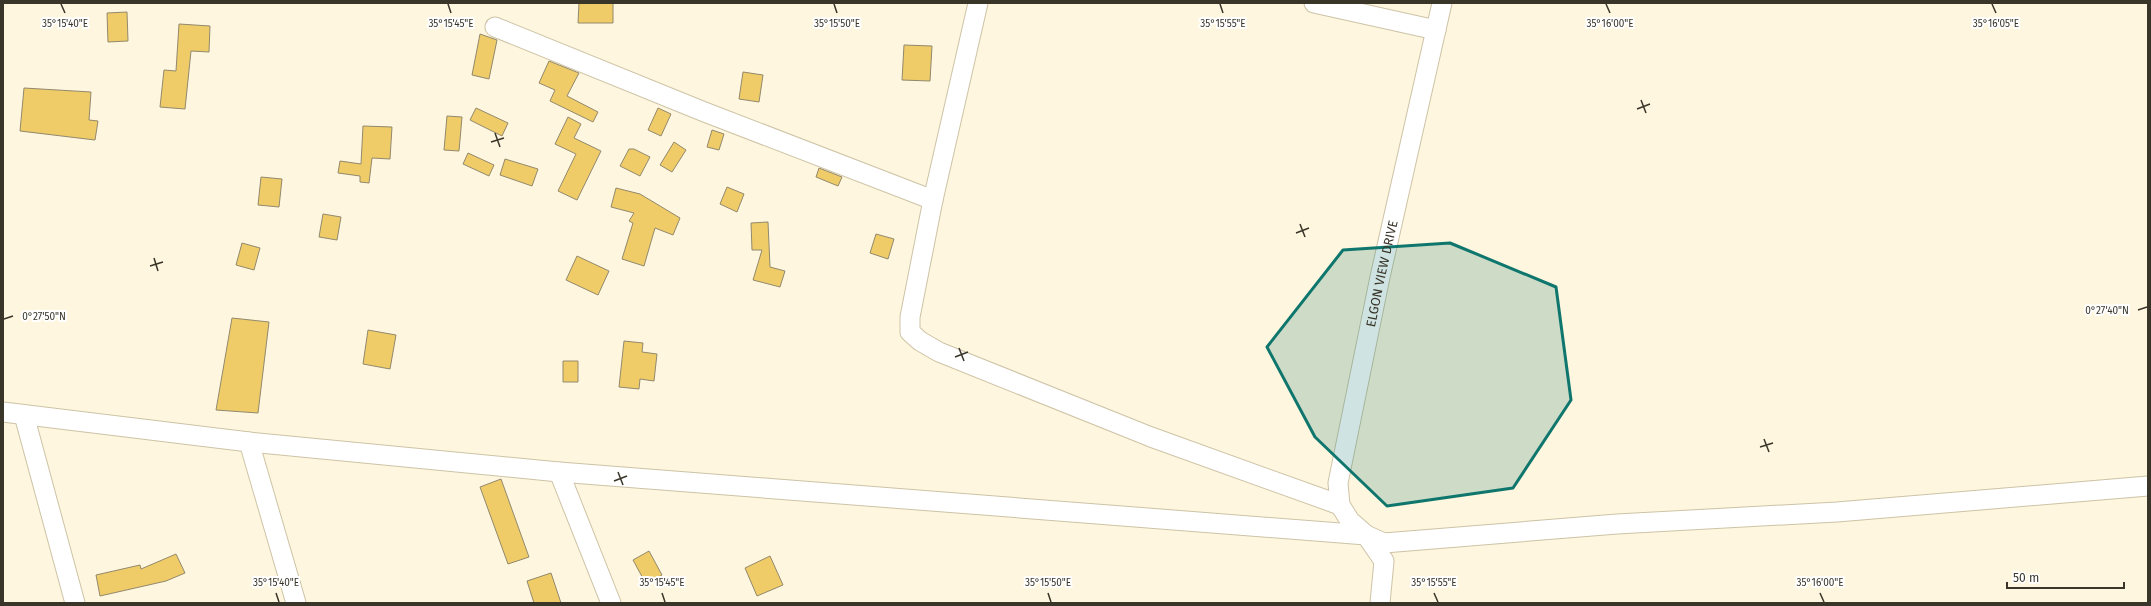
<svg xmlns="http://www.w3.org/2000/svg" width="2151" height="606" font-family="'Fira Sans',sans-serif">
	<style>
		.building { fill: #efcc68; stroke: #92896d }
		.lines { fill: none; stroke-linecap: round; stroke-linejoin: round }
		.minor-casing { stroke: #cdc3a6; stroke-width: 21 }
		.minor { stroke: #fff; stroke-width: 19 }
		.marked { fill: #0f766e; fill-opacity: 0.2; stroke: #0f766e; stroke-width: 3; stroke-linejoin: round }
		.ticks { fill: none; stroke: #393529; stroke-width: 1.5 }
		.labels { text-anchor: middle; stroke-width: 4; stroke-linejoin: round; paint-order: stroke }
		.street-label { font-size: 13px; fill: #393529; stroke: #fff }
		.ticks-label { font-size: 10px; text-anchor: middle; fill: #393529; stroke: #fff; stroke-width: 4; stroke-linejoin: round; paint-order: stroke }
	</style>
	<rect width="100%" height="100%" fill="#fef6de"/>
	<path class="building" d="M579 3H613V23H578Z
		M127 12 128 41 108 42 107 13Z
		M179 24 210 26 209 52 191 51 185 109 160 107 164 70 176 71Z
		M480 34 497 40 489 79 472 75Z
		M904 45 932 46 930 81 902 80Z
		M549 61 579 73 567 96 598 112 593 122 550 101 555 90 539 83Z
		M743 72 763 75 759 102 739 99Z
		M24 88 91 92 89 120 98 121 95 140 20 131Z
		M476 108 508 123 502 136 470 120Z
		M658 108 671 114 661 136 648 130Z
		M447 116 462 117 459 151 444 150Z
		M568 117 581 124 574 138 601 151 577 200 558 191 576 154 555 144Z
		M363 126 392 127 390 159 372 158 369 183 360 182V176L338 173 340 161 361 164Z
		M712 130 724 134 719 150 707 147Z
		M674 142 686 150 672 172 660 165Z
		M629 149H634L650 157 640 176 620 166Z
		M468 153 494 165 489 176 463 164Z
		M505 159 538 169 532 186 500 175Z
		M819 168 842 177 838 186 816 177Z
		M261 177 282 179 279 207 258 205Z
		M727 187 744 194 737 212 720 204Z
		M616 188 640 194 680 218 673 235 655 228 644 266 622 259 633 223 629 221 634 213 611 207Z
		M323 214 341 217 337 240 319 237Z
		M768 222 770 267 785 271 780 287 753 280 762 250H752L751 223Z
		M876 234 894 239 888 259 870 253Z
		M242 243 260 248 254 270 236 265Z
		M577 256 609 271 598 295 566 280Z
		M232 318 269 322 258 413 216 410Z
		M368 330 396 335 390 369 363 364Z
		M624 341 643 343 642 352 657 354 654 381 640 379 639 389 619 387Z
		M563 361H578V382H563Z
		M501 479 529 557 508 564 480 487Z
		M649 551 662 575 646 584 633 560Z
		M176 554 185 573 166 581 100 596 96 575 140 565 141 569Z
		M770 556 783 585 757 596 745 568Z
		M551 573 561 603H534L527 581Z"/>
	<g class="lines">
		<defs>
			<g id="minor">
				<path d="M978 3 933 200 910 317V332L920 341 939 352 1151 437 1340 505"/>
				<path d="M1314 3 1436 30"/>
				<path d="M495 27 702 111 933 200"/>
				<path d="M3 412 249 442 559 472 1366 535 1384 543 1617 524 1837 512 2148 486"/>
				<path d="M24 415 75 603"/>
				<path d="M249 442 296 603"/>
				<path d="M559 472 611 603"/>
				<path id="s1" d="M1380 603 1384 561 1366 535 1350 521 1340 505 1338 483 1380 277 1442 3"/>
			</g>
		</defs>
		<use href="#minor" class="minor-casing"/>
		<use href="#minor" class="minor"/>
	</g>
	<path class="marked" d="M1450 243 1556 287 1571 400 1513 488 1387 506 1315 437 1267 347 1343 250Z"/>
	<path class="ticks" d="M61 4 65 13M448 4 451 13M834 4 837 13M1220 4 1223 13M1606 4 1610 13M1992 4 1996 13M1641 100 1646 113M1637 109 1650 104M495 133 500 147M491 142 504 138M1300 224 1305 237M1296 233 1309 228M154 258 158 271M150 266 163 262M2138 310 2147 307M4 319 13 316M959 348 964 361M955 357 968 352M1764 439 1769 452M1760 447 1773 443M618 472 623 485M614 481 627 476M276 593 279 602M662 593 665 602M1048 593 1051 602M1434 593 1438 602M1820 593 1824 602"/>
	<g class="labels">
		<g class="street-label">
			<text dy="5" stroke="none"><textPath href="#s1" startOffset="350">ELGON VIEW DRIVE</textPath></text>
		</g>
	</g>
	<g class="ticks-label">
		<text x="1996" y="27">35°16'05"E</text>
		<text x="65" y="27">35°15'40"E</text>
		<text x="451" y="27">35°15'45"E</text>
		<text x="837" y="27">35°15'50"E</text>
		<text x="1223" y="27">35°15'55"E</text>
		<text x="1610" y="27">35°16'00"E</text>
		<text x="2107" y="314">0°27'40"N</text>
		<text x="44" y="320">0°27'50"N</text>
		<text x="276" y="586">35°15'40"E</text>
		<text x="662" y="586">35°15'45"E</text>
		<text x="1048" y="586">35°15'50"E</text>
		<text x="1434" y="586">35°15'55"E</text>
		<text x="1820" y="586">35°16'00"E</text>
	</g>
	<rect width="2151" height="606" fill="none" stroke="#393529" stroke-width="8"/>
	<path d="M2007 582v6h117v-6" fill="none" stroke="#393529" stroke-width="2"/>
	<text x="2013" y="582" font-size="12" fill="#393529" stroke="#ffffff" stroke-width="3" paint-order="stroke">50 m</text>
</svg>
